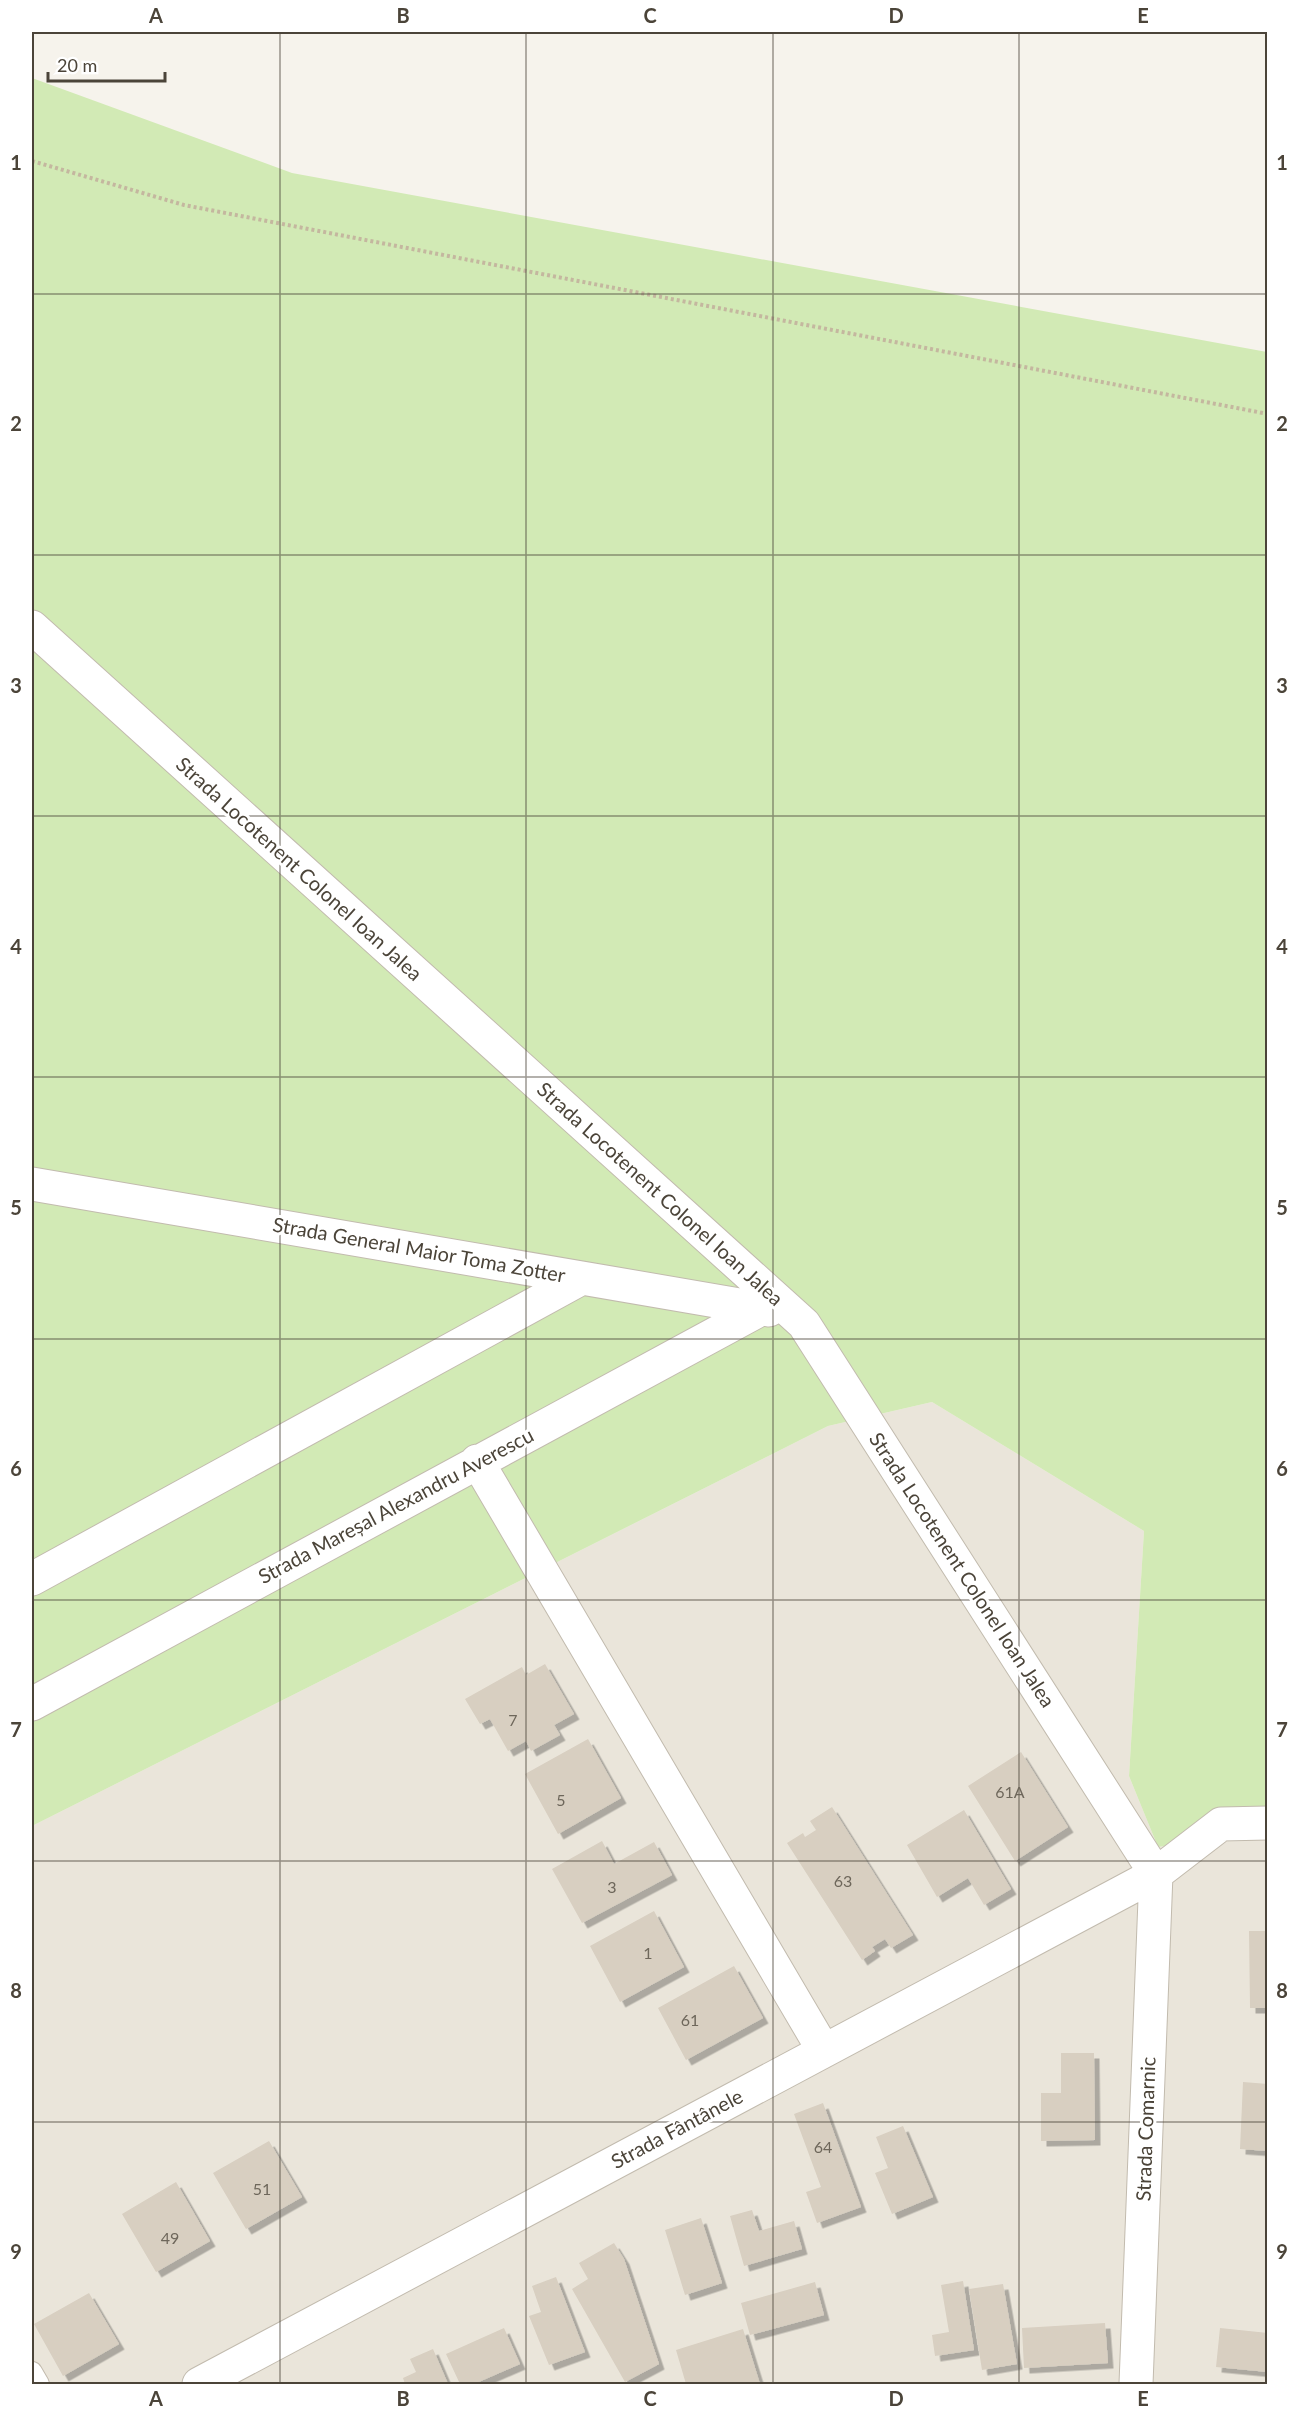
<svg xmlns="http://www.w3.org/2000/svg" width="1299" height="2416" font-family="Lato,sans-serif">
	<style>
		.residential { fill: #eae5da }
		.green { fill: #d2eab5 }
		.building { fill: #d8cfc1; filter: url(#shadow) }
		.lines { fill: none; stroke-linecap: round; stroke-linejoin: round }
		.service-casing { stroke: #c2bbae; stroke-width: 22 }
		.minor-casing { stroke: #c2bbae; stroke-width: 35 }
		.path { stroke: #c4b79f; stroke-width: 4; stroke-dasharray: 3 3; stroke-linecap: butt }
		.service { stroke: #fff; stroke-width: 20 }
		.minor { stroke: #fff; stroke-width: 33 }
		.grid { fill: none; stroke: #4b4439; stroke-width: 1.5; stroke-opacity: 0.55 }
		.labels { text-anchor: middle; stroke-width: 6; stroke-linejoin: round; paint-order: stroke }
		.number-label { font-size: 16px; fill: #6e675b }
		.street-label { font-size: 20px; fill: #4b4439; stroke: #fff }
		.neatline { fill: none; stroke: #4b4439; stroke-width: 2 }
		.grid-label { font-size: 20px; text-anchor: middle; font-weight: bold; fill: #4b4439 }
	</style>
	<defs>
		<filter id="shadow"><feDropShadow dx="5.5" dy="5.5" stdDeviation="0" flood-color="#0004"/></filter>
	</defs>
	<rect width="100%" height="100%" fill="#f6f3ec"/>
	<path class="residential" d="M932 1402 1144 1531 1129 1776 1158 1847 1267 1831V2384H32V1826L828 1426Z"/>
	<path class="green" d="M32 78 292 173 1267 352V1831L1158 1847 1129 1776 1144 1531 932 1402 828 1426 32 1826Z"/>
	<path class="building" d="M545 1664 574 1714 554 1725 560 1735 531 1751 526 1741 508 1751 490 1719 480 1724 465 1699 522 1667 526 1675Z
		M588 1739 621 1798 558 1834 525 1774Z
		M1021 1752 1068 1827 1015 1861 968 1786Z
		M832 1807 913 1935 891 1948 885 1939 872 1947 875 1951 862 1960 787 1843 803 1833 805 1837 816 1830 810 1821Z
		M964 1810 1011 1889 984 1905 968 1878 937 1897 907 1845Z
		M602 1841 614 1864 654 1842 672 1875 582 1923 552 1869Z
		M654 1911 684 1967 620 2002 590 1946Z
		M1249 1931H1268V2008H1250Z
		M734 1966 763 2018 686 2060 658 2008Z
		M1061 2053H1094L1095 2140 1041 2141V2093H1061Z
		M1243 2082 1268 2084V2151L1240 2149Z
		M823 2103 861 2207 817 2223 806 2192 821 2187 794 2114Z
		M903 2126 933 2197 892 2214 875 2173 888 2168 876 2137Z
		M269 2141 302 2197 246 2229 213 2173Z
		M176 2182 210 2241 156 2272 122 2214Z
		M752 2210 759 2231 794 2221 802 2249 744 2266 730 2216Z
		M701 2218 722 2283 685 2295 665 2230Z
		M614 2243 624 2259 659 2364 625 2382 572 2289 588 2279 579 2263Z
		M556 2277 585 2352 549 2365 529 2316 541 2312 532 2286Z
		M963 2281 974 2350 935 2356 932 2335 949 2332 941 2285Z
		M815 2282 824 2315 750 2335 741 2303Z
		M1003 2284 1017 2364 982 2370 969 2289Z
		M89 2293 119 2344 63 2376 34 2324Z
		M1105 2323 1108 2363 1024 2368 1022 2328Z
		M504 2328 520 2364 474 2384H460L446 2354Z
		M1220 2328 1268 2333V2372L1216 2367Z
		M743 2329 760 2384H686L676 2350Z
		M433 2349 448 2384H405L403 2378 416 2372 410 2359Z"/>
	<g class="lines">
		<defs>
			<path id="service" d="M32 2372 39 2384"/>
			<path id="minor" d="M32 627 804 1324 1156 1874
				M32 1184 769 1310
				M477 1461 824 2051
				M32 1579 582 1278
				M32 1704 761 1309
				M199 2384 1156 1874 1221 1824 1268 1823
				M1136 2384 1156 1874"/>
		</defs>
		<use href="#service" class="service-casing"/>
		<use href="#minor" class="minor-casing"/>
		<path class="path" d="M32 161 184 205 1268 414"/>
		<use href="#service" class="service"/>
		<use href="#minor" class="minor"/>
	</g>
	<path class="grid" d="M280 32V2384M526 32V2384M773 32V2384M1019 32V2384M32 294H1268M32 555H1268M32 816H1268M32 1077H1268M32 1339H1268M32 1600H1268M32 1861H1268M32 2122H1268"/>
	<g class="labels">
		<g class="number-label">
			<text x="513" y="1726">7</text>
			<text x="1010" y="1798">61A</text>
			<text x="561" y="1806">5</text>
			<text x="843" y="1887">63</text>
			<text x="612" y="1893">3</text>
			<text x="648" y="1959">1</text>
			<text x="690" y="2026">61</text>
			<text x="823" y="2153">64</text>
			<text x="262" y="2195">51</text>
			<text x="170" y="2244">49</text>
		</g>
		<g class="street-label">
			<text transform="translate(299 869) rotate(42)" y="7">Strada Locotenent Colonel Ioan Jalea</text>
			<text transform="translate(660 1194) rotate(42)" y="7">Strada Locotenent Colonel Ioan Jalea</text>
			<text transform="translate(419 1250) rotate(10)" y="7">Strada General Maior Toma Zotter</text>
			<text transform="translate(396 1506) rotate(-28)" y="7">Strada Mareșal Alexandru Averescu</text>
			<text transform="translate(962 1570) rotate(57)" y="7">Strada Locotenent Colonel Ioan Jalea</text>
			<text transform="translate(677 2129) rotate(-28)" y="7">Strada Fântânele</text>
			<text transform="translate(1146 2129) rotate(-88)" y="7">Strada Comarnic</text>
		</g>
	</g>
	<rect width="1299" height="2416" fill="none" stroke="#ffffff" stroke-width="66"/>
	<path d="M48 72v9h117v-9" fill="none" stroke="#4b4439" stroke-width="3"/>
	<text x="57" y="72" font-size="18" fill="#4b4439" stroke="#ffffff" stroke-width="4.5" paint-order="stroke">20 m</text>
	<rect x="33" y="33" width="1233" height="2350" class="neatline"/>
	<g class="grid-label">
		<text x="156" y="23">A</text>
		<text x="403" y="23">B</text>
		<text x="650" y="23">C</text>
		<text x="896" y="23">D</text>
		<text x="1143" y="23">E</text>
		<text x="16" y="170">1</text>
		<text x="1282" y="170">1</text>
		<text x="16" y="431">2</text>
		<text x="1282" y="431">2</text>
		<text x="16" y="693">3</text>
		<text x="1282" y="693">3</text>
		<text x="16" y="954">4</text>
		<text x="1282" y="954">4</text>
		<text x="16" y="1215">5</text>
		<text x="1282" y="1215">5</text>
		<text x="16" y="1476">6</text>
		<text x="1282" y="1476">6</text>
		<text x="16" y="1737">7</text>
		<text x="1282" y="1737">7</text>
		<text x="16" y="1998">8</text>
		<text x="1282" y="1998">8</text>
		<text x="16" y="2259">9</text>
		<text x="1282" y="2259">9</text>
		<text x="156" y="2406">A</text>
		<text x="403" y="2406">B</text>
		<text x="650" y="2406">C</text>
		<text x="896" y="2406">D</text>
		<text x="1143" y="2406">E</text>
	</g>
</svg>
